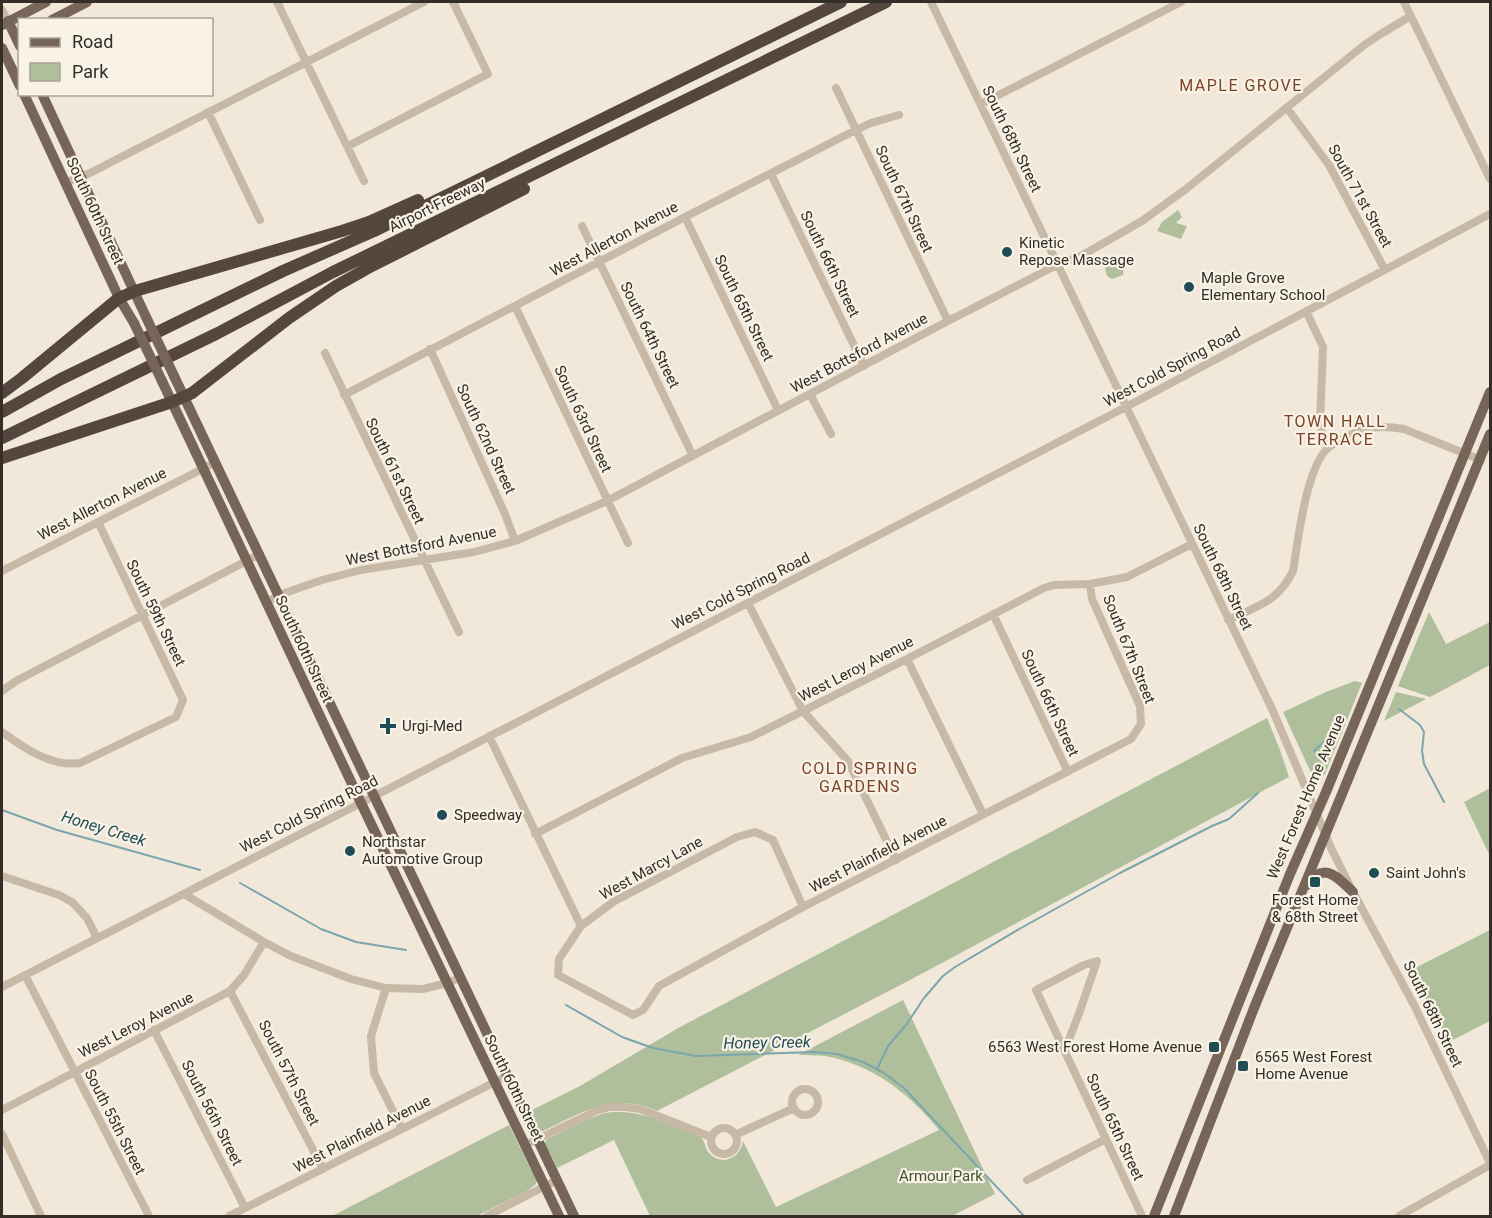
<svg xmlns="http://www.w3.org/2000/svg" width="1492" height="1218" font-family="Roboto,sans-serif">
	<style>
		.green { fill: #b0bf9b }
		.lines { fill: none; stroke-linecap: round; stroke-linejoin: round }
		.stream { stroke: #7aa6ad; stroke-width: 2 }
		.minor { stroke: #c8b9a7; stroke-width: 8 }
		.major { stroke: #766558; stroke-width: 10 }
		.highway { stroke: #55473e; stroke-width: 12 }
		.major-bridge { stroke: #766558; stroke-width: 10 }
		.poi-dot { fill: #1e4d55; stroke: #f9f2e6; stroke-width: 2 }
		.labels { text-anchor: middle; stroke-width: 4.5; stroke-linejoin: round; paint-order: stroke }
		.street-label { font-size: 15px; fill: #352d27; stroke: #f9f2e6 }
		.poi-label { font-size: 15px; fill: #352d27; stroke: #f9f2e6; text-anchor: start }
		.park-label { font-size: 15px; fill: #41522c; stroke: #f9f2e6 }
		.neighbourhood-label { font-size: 16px; letter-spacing: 1.5px; fill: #814123; stroke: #f9f2e6 }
		.water-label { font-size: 16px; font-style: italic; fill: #1e4d55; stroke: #f9f2e6 }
	</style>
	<rect width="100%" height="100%" fill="#f1e8da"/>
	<path class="green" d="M1178 210 1182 217 1176 223 1187 226 1181 239 1157 231 1162 222Z
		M1111 256C1118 261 1125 265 1123 275L1112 279 1107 276 1104 264 1105 259Z
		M1429 612 1446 644 1490 622V665L1430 697 1398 686Z
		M1355 681 1362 683 1325 774 1322 776 1315 777 1312 775 1283 712 1326 692Z
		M1396 692 1426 699 1384 721Z
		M1267 718 1280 750 1289 777 910 980 657 1111C613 1091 582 1113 543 1131L537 1130 533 1123 534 1119 530 1111 580 1086 680 1027Z
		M1490 788V856L1464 802Z
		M1490 930V1021L1449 1042 1411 970Z
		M903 1000 995 1194 952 1216H650L614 1140 557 1168 550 1153 547 1152C545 1147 543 1144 547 1139 565 1131 583 1120 602 1114 633 1105 672 1126 701 1137 705 1142 705 1149 710 1154 723 1167 741 1157 743 1141L776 1207 939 1130C910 1094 872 1064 825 1056 816 1055 807 1055 798 1055Z
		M509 1125 531 1170 534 1171 537 1181 535 1185 527 1191 477 1216H332Z"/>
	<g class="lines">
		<path class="stream" d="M1399 709 1420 725 1424 732 1422 751 1424 764 1444 802
			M1314 751 1325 741 1338 716
			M2 810 57 830 200 870
			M240 883 321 929 356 942 406 950
			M566 1005 622 1037 653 1048 696 1056 815 1052 837 1054 863 1062 884 1073 904 1088 1024 1216
			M877 1069 888 1046 906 1025 924 998 943 976 955 967 1021 928 1120 873 1212 826 1229 819 1258 793"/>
		<path class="minor" d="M277 2 364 181
			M931 2 1273 711 1332 850 1353 892 1414 1005 1490 1163
			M1404 2 1490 179
			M2 10 8 21
			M836 88 948 321
			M981 104 1181 2
			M1287 108 1329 165 1385 270
			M208 112 260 220
			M348 146 488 74 453 2
			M771 174 864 366
			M65 183 90 173 424 2
			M685 217 778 410
			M582 226 693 456
			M515 306 628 543
			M1306 311 1323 347 1320 423 1323 439 1328 448
			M430 349 505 514 515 541
			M325 353 459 632
			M810 394 831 434
			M344 395 685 217 856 130 871 123 899 115
			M2 571 216 462
			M266 603 279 595 322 580 361 570 474 552 515 541 607 501 948 321 1057 265 1081 256 1142 221 1186 189 1363 46 1379 35 1411 16
			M748 603 803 711 848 761 896 860
			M993 614 1068 772
			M1228 620C1256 607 1279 601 1293 571 1298 541 1306 466 1329 447 1334 443 1340 441 1345 438 1364 426 1382 425 1404 429L1481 460
			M907 659 983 814
			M2 691 16 681 260 554
			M2 732C24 748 51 767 80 763L176 717 183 700 98 522
			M489 736 581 926
			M535 834 682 758 751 737 907 659 1044 588 1054 585 1090 584 1127 577 1192 544
			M2 876 59 895 72 902 87 918 97 938
			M184 894 264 942 291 956 351 979 386 988 423 989 447 983 460 978
			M803 907 773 840 755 832 737 837 613 902 581 926 559 959 558 975 633 1015 643 1010 659 986 803 907 1131 739 1141 724 1140 706 1092 599 1090 584
			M1097 961 1084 965 1036 990 1142 1216
			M25 975 149 1216
			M2 987 361 803 1126 407 1490 214
			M386 988 371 1036 374 1073 402 1129
			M230 991 323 1169
			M154 1030 245 1208
			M1065 1050 1080 1011 1097 961
			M792 1102a13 13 0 1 1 26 0a13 13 0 1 1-26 0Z
			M2 1110 230 991 244 975 264 942
			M711 1141a13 13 0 1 1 26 0a13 13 0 1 1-26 0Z
			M2 1134 41 1216
			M735 1135 794 1108
			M525 1145 596 1111 610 1107H625L640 1109 711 1137
			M1027 1180 1106 1139
			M229 1216 507 1076
			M487 1216 557 1180
			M1399 1216 1490 1165"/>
		<path class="major" d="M52 20 87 2
			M8 21 20 46
			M2 25 46 2
			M2 48 20 86
			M24 94 119 298 134 323
			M42 94 146 317
			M174 376 574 1216
			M162 381 361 803 559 1216
			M1307 885C1324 860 1338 878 1353 892
			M1154 1216 1290 874 1326 792 1490 392
			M1174 1216 1254 1008 1490 434"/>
		<path class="highway" d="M2 393 22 378 119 298 135 291 342 231 369 222 418 200
			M2 412 61 379 283 271 374 231 841 2
			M2 438 218 333 333 272 886 2
			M2 458 172 402 192 393 289 318 336 286 368 268 524 189"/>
		<path class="major-bridge" d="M146 317 174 376
			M134 323 162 381"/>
	</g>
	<g class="poi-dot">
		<circle cx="1007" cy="252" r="6"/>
		<circle cx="1189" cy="287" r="6"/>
		<path d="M385 717h6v6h6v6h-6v6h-6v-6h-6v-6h6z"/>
		<circle cx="442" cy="815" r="6"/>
		<circle cx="350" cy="851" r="6"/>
		<circle cx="1374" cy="873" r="6"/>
		<rect x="1309" y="876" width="12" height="12" rx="3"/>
		<rect x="1208" y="1041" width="12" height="12" rx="3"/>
		<rect x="1237" y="1060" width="12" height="12" rx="3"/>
	</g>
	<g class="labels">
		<g class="street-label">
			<text transform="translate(1012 139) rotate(64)" y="5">South 68th Street</text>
			<text transform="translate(1360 196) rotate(61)" y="5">South 71st Street</text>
			<text transform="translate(904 199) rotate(65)" y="5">South 67th Street</text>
			<text transform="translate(437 205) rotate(-26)" y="5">Airport Freeway</text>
			<text transform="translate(95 211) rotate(65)" y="5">South 60th Street</text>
			<text transform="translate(614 239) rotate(-28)" y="5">West Allerton Avenue</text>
			<text transform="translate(830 264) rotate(64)" y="5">South 66th Street</text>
			<text transform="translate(744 308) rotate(64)" y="5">South 65th Street</text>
			<text transform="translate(650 335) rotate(64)" y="5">South 64th Street</text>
			<text transform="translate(859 353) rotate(-28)" y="5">West Bottsford Avenue</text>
			<text transform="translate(1172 367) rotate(-28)" y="5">West Cold Spring Road</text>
			<text transform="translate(583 419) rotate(65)" y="5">South 63rd Street</text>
			<text transform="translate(486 439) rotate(65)" y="5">South 62nd Street</text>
			<text transform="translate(395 471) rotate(64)" y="5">South 61st Street</text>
			<text transform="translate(102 504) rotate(-27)" y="5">West Allerton Avenue</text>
			<text transform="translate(421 546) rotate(-11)" y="5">West Bottsford Avenue</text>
			<text transform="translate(1223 577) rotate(64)" y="5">South 68th Street</text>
			<text transform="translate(741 591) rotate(-27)" y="5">West Cold Spring Road</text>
			<text transform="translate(156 613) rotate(64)" y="5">South 59th Street</text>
			<text transform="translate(304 649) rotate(65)" y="5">South 60th Street</text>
			<text transform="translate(1129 649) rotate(68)" y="5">South 67th Street</text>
			<text transform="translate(856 669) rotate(-27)" y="5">West Leroy Avenue</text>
			<text transform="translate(1050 703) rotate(65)" y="5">South 66th Street</text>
			<text transform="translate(1306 797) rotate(-67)" y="5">West Forest Home Avenue</text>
			<text transform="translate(309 814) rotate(-27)" y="5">West Cold Spring Road</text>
			<text transform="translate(878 854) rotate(-27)" y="5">West Plainfield Avenue</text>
			<text transform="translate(651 868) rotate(-29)" y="5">West Marcy Lane</text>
			<text transform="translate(1433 1014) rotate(64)" y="5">South 68th Street</text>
			<text transform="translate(136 1025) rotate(-27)" y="5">West Leroy Avenue</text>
			<text transform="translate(289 1073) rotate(63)" y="5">South 57th Street</text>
			<text transform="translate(514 1088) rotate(64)" y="5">South 60th Street</text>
			<text transform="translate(212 1113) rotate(63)" y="5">South 56th Street</text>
			<text transform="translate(115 1122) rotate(63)" y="5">South 55th Street</text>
			<text transform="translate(1115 1127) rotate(65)" y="5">South 65th Street</text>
			<text transform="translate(362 1134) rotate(-27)" y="5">West Plainfield Avenue</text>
		</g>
		<g class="poi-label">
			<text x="1019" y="248">Kinetic<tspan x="1019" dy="17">Repose Massage</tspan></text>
			<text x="1201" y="283">Maple Grove<tspan x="1201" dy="17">Elementary School</tspan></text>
			<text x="402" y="731">Urgi-Med</text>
			<text x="454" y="820">Speedway</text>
			<text x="362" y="847">Northstar<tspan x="362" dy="17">Automotive Group</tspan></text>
			<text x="1386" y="878">Saint John's</text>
			<text x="1315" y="905" text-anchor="middle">Forest Home<tspan x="1315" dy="17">&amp; 68th Street</tspan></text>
			<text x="1202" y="1052" text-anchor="end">6563 West Forest Home Avenue</text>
			<text x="1255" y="1062">6565 West Forest<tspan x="1255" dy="17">Home Avenue</tspan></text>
		</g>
		<g class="park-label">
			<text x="941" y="1181">Armour Park</text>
		</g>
		<g class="neighbourhood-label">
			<text x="1241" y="91">MAPLE GROVE</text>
			<text x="1335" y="427">TOWN HALL<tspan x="1335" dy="18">TERRACE</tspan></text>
			<text x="860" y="774">COLD SPRING<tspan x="860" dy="18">GARDENS</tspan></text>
		</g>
		<g class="water-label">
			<text transform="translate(104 828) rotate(17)" y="6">Honey Creek</text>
			<text transform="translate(767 1042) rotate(-1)" y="6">Honey Creek</text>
		</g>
	</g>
	<rect width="1492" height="1218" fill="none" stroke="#352d27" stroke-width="6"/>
	<rect x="18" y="18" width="195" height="78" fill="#f9f2e6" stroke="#aba39a" stroke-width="1.5"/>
	<rect x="30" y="38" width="30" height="9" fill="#766558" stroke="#aba39a" stroke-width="1.5"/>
	<text x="72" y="48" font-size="18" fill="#352d27">Road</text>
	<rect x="30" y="63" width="30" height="18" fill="#b0bf9b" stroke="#aba39a" stroke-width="1.5"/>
	<text x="72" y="78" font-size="18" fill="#352d27">Park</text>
</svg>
